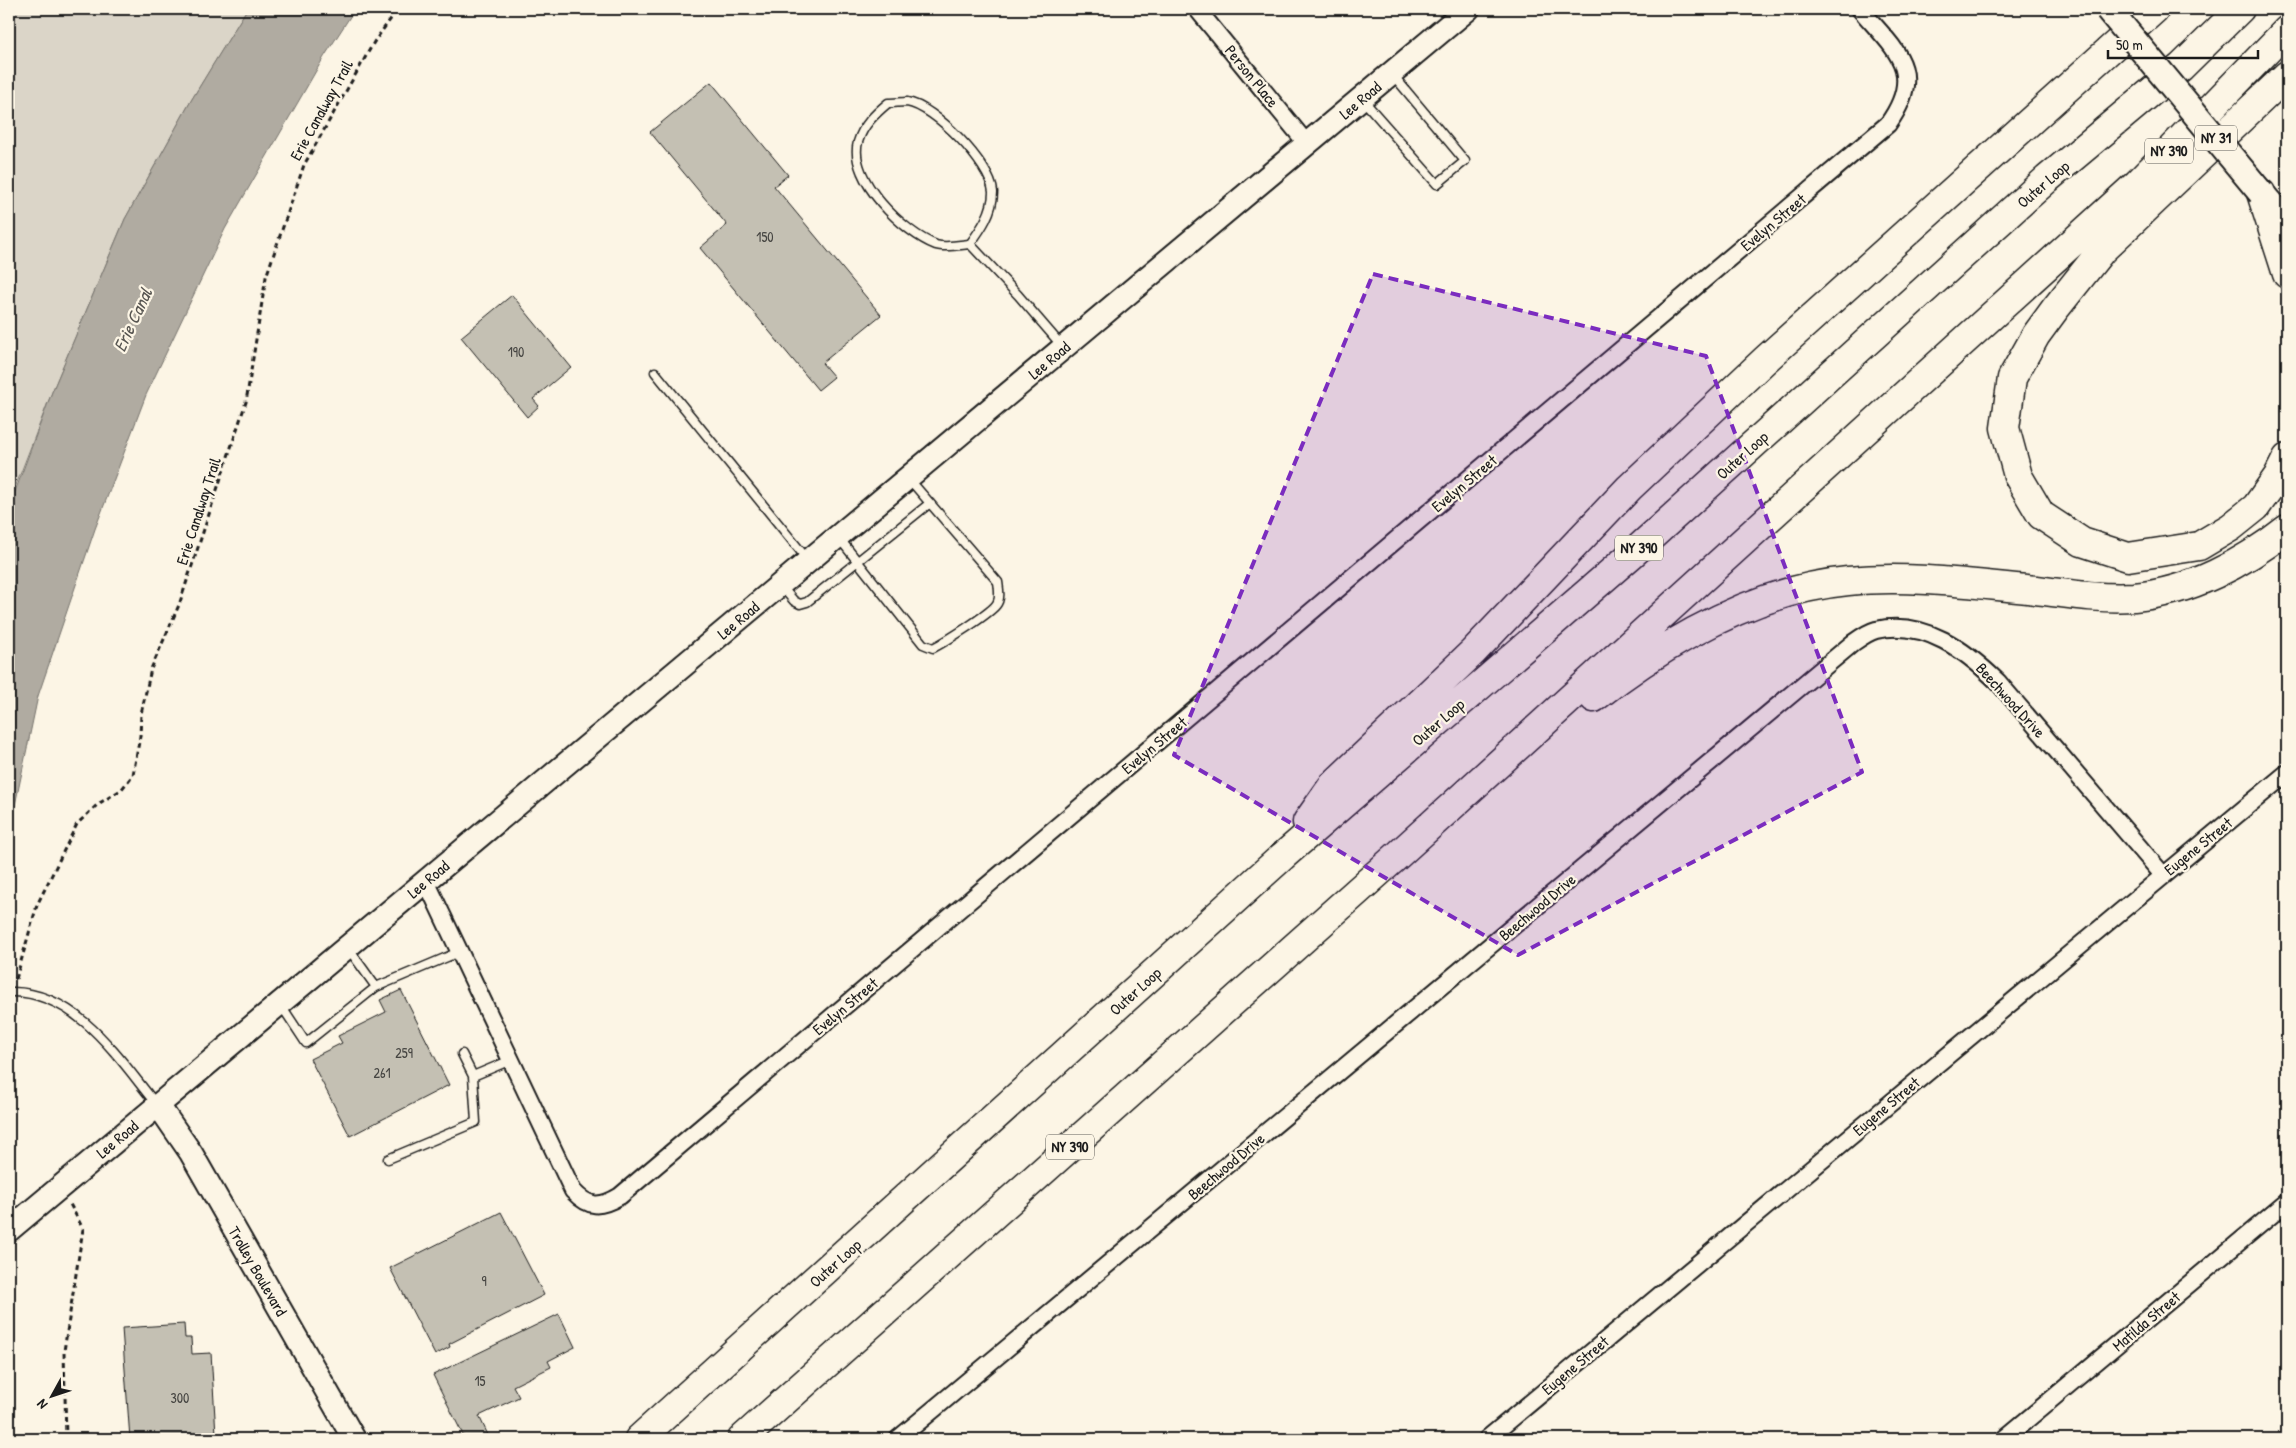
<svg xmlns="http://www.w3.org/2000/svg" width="2296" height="1448" font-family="'Patrick Hand',sans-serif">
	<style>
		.green { fill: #dbd5c8; stroke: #7c7872 }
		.water { fill: #b0aba1; stroke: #75726c }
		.building { fill: #c4c0b3; stroke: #1c1c1c }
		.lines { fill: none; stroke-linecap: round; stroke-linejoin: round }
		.lane-casing { stroke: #1c1c1c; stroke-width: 11 }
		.street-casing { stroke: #1c1c1c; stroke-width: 20 }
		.secondary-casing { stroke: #1c1c1c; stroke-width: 26 }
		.primary-casing { stroke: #1c1c1c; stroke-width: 29 }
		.highway-casing { stroke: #1c1c1c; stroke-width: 31 }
		.path { stroke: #1c1c1c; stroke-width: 3; stroke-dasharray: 5 4; stroke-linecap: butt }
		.lane { stroke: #fcf5e5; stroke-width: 8 }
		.street { stroke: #fcf5e5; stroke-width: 16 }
		.secondary { stroke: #fcf5e5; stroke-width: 22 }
		.primary { stroke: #fcf5e5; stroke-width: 25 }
		.highway { stroke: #fcf5e5; stroke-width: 28 }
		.primary-bridge-casing { stroke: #1c1c1c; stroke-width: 29; stroke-linecap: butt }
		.primary-bridge { stroke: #fcf5e5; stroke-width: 25 }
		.marked { fill: #7b2cbf; fill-opacity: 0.2; stroke: #7b2cbf; stroke-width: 4; stroke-dasharray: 10 6; stroke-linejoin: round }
		.labels { text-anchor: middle; stroke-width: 4.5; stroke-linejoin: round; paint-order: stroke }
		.number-label { font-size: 14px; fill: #464542 }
		.shield { fill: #fcf5e5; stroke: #5f5d58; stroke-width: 1 }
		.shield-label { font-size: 15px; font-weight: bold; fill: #1c1c1c }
		.street-label { font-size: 16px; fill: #1c1c1c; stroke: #fcf5e5 }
		.water-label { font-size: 18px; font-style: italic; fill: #575551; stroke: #fcf5e5 }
	</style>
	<rect width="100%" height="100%" fill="#fcf5e5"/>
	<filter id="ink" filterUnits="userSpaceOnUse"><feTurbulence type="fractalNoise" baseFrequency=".02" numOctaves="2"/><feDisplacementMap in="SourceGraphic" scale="10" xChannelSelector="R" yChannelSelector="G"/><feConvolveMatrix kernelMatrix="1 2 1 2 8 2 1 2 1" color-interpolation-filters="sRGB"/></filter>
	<g filter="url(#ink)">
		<path class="green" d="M9 9H247L192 99 125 219 52 392 13 493 9 490Z"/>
		<path class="water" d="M247 9H355L324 57 225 229 146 395 95 529 38 696 9 834V508L52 392 125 219 192 99Z"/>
		<path class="building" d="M711 82 788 175 774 186 881 315 822 363 834 377 818 390 700 248 727 225 650 132Z
			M512 295 571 367 533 399 539 406 527 417 461 337Z
			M401 990 449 1085 350 1136 310 1059 342 1043 338 1036 386 1012 380 1000Z
			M501 1212 544 1295 449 1344 450 1347 435 1355 390 1268Z
			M559 1314 575 1347 548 1361 551 1367 513 1386 519 1397 479 1416 489 1437 483 1439H465L433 1375Z
			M184 1324 185 1338H191L192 1354 211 1353 216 1434 198 1435V1439H130L122 1328Z"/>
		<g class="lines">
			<defs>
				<path id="lane" d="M1363 100 1437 184 1465 161 1393 75
					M970 244C981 229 993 212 993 192 991 164 934 106 907 102 901 102 894 103 888 103 875 114 863 125 858 142 848 179 904 233 936 245 945 248 960 245 970 244L1018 295 1062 346
					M655 372 807 559
					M839 538 923 644 933 648C945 642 988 615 996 605 1001 599 999 589 998 582L910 480
					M782 587 794 601 800 604 807 602 930 503
					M348 948 376 987 459 952
					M13 992C78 993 119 1059 156 1104
					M281 1005 306 1043 376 987
					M462 1054 473 1076
					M388 1159 476 1122 473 1076 511 1060"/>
				<path id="street" d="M1197 9 1307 144
					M426 881 573 1191C589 1208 600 1208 620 1196L1888 124C1926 71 1895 50 1860 9
					M898 1439 1853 643C1860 638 1868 632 1876 630 1925 619 1966 651 1998 682L2163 875
					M1487 1439 2287 773
					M2004 1439 2287 1202"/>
				<path id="secondary" d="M158 1105 191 1153 354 1439
					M9 1230 1468 9"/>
				<path id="primary" d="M2263 195 2287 223"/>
				<path id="highway" d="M2287 75 2102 250 2055 309 2036 335 2012 378 2005 428 2018 476 2041 515 2082 542 2128 557 2199 546 2231 527 2256 507 2278 476 2287 458
					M2261 193 2287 274
					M1594 698C1667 641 1754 590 1848 581 1911 575 1974 584 2036 590 2068 594 2102 599 2134 597 2190 592 2244 563 2287 529
					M1307 822 1333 785 1473 652 1629 488 1765 360 2155 9
					M639 1439 1283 856 1631 555 2047 179 2181 67 2240 9
					M742 1439 1398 855 2138 183 2287 30"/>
			</defs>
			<use href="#lane" class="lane-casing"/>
			<use href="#street" class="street-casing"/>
			<use href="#secondary" class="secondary-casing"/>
			<use href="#primary" class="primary-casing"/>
			<use href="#highway" class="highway-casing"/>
			<path class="path" d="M16 979 37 905 77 824 98 804 121 790 133 775 140 736 141 714 151 669 179 605 246 402 266 277 304 165 374 42 398 9
				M66 1439 64 1351 83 1229 70 1204"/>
			<use href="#lane" class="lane"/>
			<use href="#street" class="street"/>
			<use href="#secondary" class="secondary"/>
			<use href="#primary" class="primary"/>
			<use href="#highway" class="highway"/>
			<defs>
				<path id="primary-bridge" d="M2108 9 2261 193"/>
			</defs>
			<use href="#primary-bridge" class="primary-bridge-casing"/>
			<use href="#primary-bridge" class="primary-bridge"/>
		</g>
	</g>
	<path class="marked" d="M1373 274 1706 356 1862 772 1518 955 1174 755Z"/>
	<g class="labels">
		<g class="number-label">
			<text x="765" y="242">150</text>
			<text x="516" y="357">190</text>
			<text x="404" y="1058">259</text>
			<text x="382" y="1078">261</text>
			<text x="484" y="1286">9</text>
			<text x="480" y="1386">15</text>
			<text x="180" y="1403">300</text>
		</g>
		<g class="shield">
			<rect x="2195" y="125.5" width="42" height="25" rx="4"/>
			<rect x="2145" y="138.5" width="48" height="25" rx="4"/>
			<rect x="1615" y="535.5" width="48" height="25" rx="4"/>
			<rect x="1046" y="1134.5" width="48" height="25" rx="4"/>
		</g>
		<g class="shield-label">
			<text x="2216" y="143">NY 31</text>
			<text x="2169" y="156">NY 390</text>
			<text x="1639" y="553">NY 390</text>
			<text x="1070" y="1152">NY 390</text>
		</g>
		<g class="street-label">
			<text transform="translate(1252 76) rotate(51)" y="6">Person Place</text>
			<text transform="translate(1360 100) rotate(-40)" y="6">Lee Road</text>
			<text transform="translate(321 110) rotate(-61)" y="6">Erie Canalway Trail</text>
			<text transform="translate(2043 184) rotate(-41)" y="6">Outer Loop</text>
			<text transform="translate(1773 222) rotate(-40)" y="6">Evelyn Street</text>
			<text transform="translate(1049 360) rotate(-40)" y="6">Lee Road</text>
			<text transform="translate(1742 455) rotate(-42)" y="6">Outer Loop</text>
			<text transform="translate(1464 483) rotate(-40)" y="6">Evelyn Street</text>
			<text transform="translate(198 511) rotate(-72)" y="6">Erie Canalway Trail</text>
			<text transform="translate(738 620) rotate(-40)" y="6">Lee Road</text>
			<text transform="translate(2011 700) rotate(48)" y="6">Beechwood Drive</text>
			<text transform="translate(1438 722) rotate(-41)" y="6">Outer Loop</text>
			<text transform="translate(1154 745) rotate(-40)" y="6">Evelyn Street</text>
			<text transform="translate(2198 846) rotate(-39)" y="6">Eugene Street</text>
			<text transform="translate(428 879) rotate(-40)" y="6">Lee Road</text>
			<text transform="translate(1537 907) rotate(-40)" y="6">Beechwood Drive</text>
			<text transform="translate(1135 991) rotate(-42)" y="6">Outer Loop</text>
			<text transform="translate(845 1006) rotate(-40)" y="6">Evelyn Street</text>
			<text transform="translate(1886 1106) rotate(-40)" y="6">Eugene Street</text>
			<text transform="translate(117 1139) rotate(-40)" y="6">Lee Road</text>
			<text transform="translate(1226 1166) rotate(-40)" y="6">Beechwood Drive</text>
			<text transform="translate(835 1263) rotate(-42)" y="6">Outer Loop</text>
			<text transform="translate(258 1271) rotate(60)" y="6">Trolley Boulevard</text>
			<text transform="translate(2146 1321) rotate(-40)" y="6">Matilda Street</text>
			<text transform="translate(1575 1365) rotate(-40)" y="6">Eugene Street</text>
		</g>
		<g class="water-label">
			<text transform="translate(133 320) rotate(-65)" y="6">Erie Canal</text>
		</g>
	</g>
	<rect width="2296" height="1448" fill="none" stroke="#fcf5e5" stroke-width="30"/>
	<rect x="15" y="15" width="2266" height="1418" fill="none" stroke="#1c1c1c" stroke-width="2" filter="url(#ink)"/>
	<g transform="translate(52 1396) rotate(230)" stroke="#fcf5e5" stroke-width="4" paint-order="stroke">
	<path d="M0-4L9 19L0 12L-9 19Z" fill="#1c1c1c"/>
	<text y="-8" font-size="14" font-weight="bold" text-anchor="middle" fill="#1c1c1c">N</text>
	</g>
	<path d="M2108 50v8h150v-8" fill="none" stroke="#1c1c1c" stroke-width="2.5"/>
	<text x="2116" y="50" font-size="15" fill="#1c1c1c" stroke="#fcf5e5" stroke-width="4" paint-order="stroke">50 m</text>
</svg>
